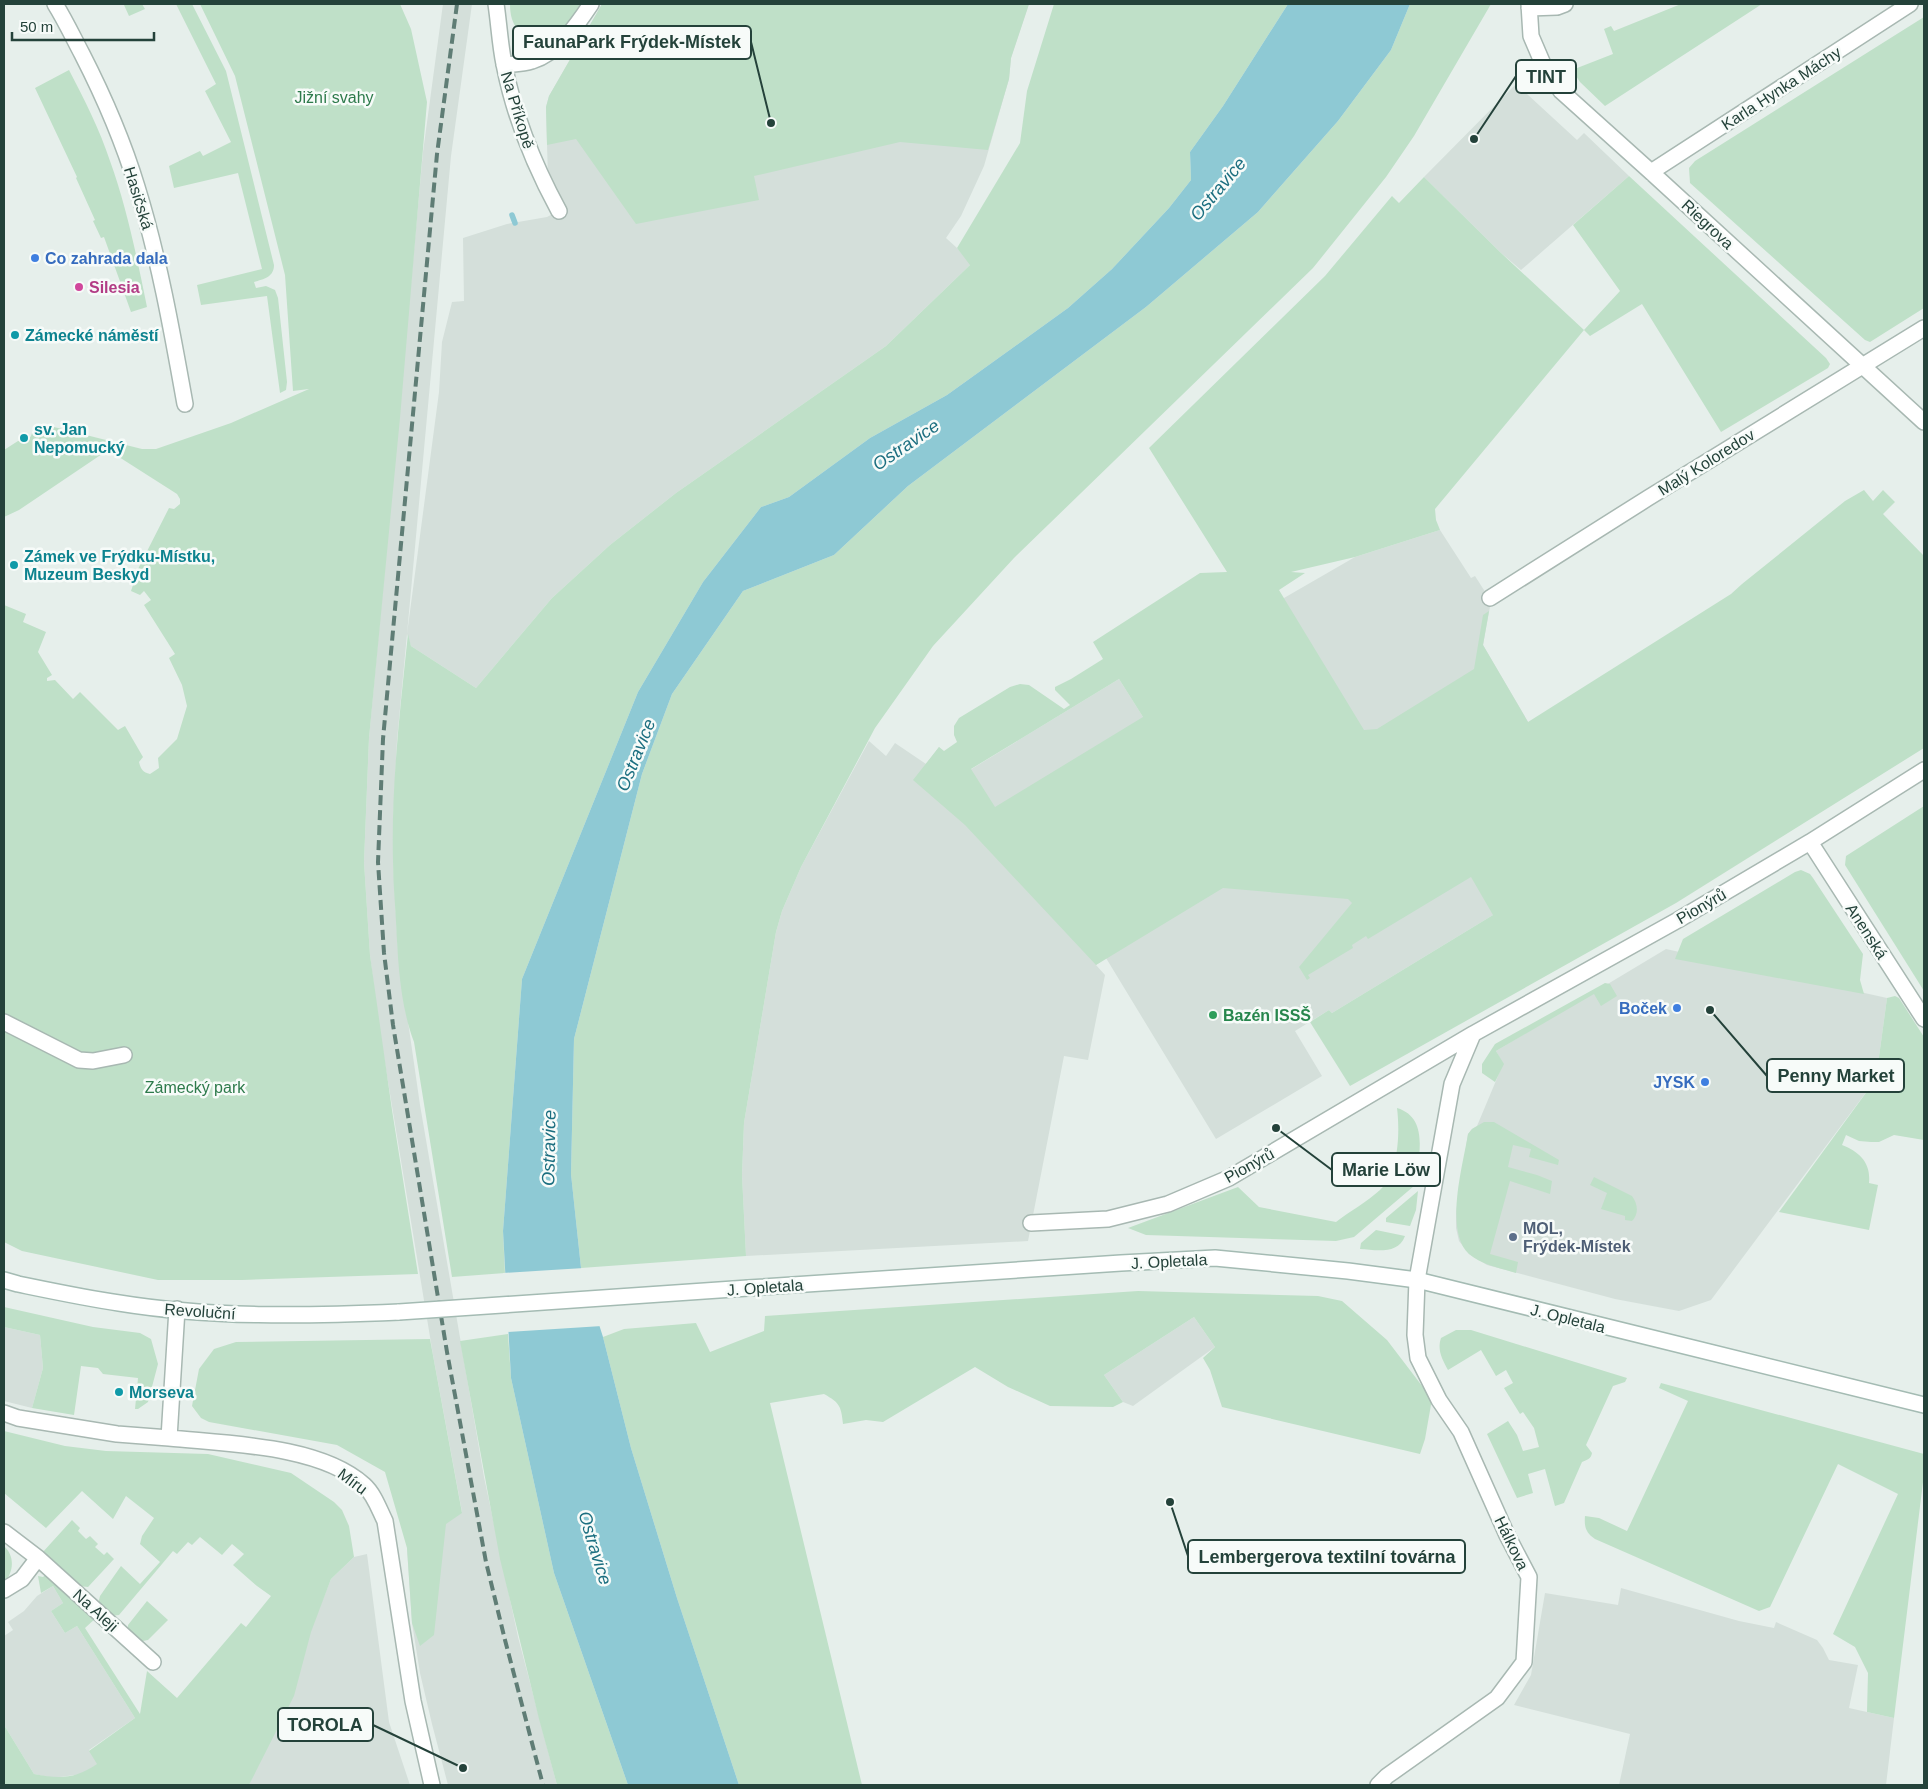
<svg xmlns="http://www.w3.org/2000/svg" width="1928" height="1789" font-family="Arial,sans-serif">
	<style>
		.built { fill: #d4dfda }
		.green { fill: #bfe0c8; fill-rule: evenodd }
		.water { fill: #8ec9d4 }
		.pier { fill: #e6efeb }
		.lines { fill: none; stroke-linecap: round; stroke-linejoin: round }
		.stream { stroke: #8ec9d4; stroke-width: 5.5 }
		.street-casing { stroke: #a8b8b2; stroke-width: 18 }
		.secondary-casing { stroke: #a4bbb3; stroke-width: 18 }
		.street { stroke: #fff; stroke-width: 15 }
		.secondary { stroke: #fff; stroke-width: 15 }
		.rail { stroke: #5f7d75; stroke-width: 4; stroke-dasharray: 10 5; stroke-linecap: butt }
		.secondary-bridge-casing { stroke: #a4bbb3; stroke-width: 18; stroke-linecap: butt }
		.secondary-bridge { stroke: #fff; stroke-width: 15 }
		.shop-dot { fill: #3f7fe0; stroke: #f7fbf9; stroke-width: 2 }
		.hotel-dot { fill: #d1479c; stroke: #f7fbf9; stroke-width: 2 }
		.culture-dot { fill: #0f9aa8; stroke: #f7fbf9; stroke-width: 2 }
		.leisure-dot { fill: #2e9e5b; stroke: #f7fbf9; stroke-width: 2 }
		.service-dot { fill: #5c6f8a; stroke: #f7fbf9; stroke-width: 2 }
		.labels { text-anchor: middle; stroke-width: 5; stroke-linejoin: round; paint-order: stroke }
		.street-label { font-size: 16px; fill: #24423a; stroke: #f7fbf9 }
		.park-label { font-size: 16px; fill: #2d7a4b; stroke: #f7fbf9 }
		.shop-label { font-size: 16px; font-weight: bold; fill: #366cbe; stroke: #f7fbf9; text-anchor: end }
		.hotel-label { font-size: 16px; font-weight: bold; fill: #b23c85; stroke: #f7fbf9; text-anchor: start }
		.culture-label { font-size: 16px; font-weight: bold; fill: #0d838f; stroke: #f7fbf9; text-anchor: start }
		.leisure-label { font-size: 16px; font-weight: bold; fill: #27864d; stroke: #f7fbf9; text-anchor: start }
		.service-label { font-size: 16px; font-weight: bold; fill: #4e5e75; stroke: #f7fbf9; text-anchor: start }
		.water-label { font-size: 18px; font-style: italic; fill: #1c6f80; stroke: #f7fbf9 }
		.leader { fill: none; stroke: #24423a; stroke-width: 2 }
		.callout-dot { fill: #24423a; stroke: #f7fbf9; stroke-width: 2 }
		.callout { fill: #f7fbf9; stroke: #24423a; stroke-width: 2 }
		.callout-label { font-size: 18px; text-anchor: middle; font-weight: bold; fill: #24423a }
	</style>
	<rect width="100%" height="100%" fill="#e6efeb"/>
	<path class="built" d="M443 4H472L451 156 407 634 439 392 442 342 452 302 464 301 463 238 507 224 547 217 566 207 548 179 546 107 549 96 602 4H1029L1011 58 1009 79 984 166 961 216 946 238 957 248 971 264 886 346 676 493 610 545 552 598 476 688 411 646 407 634 397 740 393 825V862L398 952 420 1105 484 1477 518 1637 557 1785H448L432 1724 420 1673 412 1623 407 1548 462 1512 433 1355 379 1027 370 955 364 862 369 738 423 152Z
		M1516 84 1577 140 1584 133 1629 176 1521 270 1500 252 1424 177Z
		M1440 530 1471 578 1475 576 1491 601 1483 645 1551 761 1493 915 1332 1013 1329 1010 1295 1031 1322 1076 1216 1139 1106 958 1096 965 1105 975 1088 1060 1064 1056 1028 1241 746 1256 742 1175 744 1123 776 932 782 911 801 867 869 741 886 756 895 743 926 764 939 747 965 773 1119 679 1143 717 1284 598 1355 557Z
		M1666 949 1887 998 1876 1079 1711 1300 1679 1311 1615 1299 1487 1265 1469 1254 1459 1241 1456 1228V1212L1468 1134 1472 1129 1477 1126 1503 1064 1496 1051Z
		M1194 1317 1215 1347 1133 1406 1123 1402 1104 1375Z
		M4 1327 40 1335 43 1368 32 1408 4 1401Z
		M367 1554 389 1722 410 1785H249L331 1579 354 1557Z
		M53 1586 63 1603 51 1611 65 1633 77 1626 135 1718 89 1750 98 1764 82 1774 52 1778 34 1774 4 1725V1636L13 1630 8 1622 24 1611 37 1596Z
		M1621 1588 1739 1621 1774 1628 1776 1622 1817 1640 1823 1648 1829 1660 1858 1665 1849 1708 1894 1718 1886 1785H1619L1630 1734 1514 1705 1531 1675 1545 1593 1618 1605Z"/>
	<path class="green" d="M127 4H142L145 9 129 16 124 5Z
		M176 4H192L226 71 274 265C274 277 264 279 254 282L256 288 266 286 275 290 278 298 287 382 286 390 280 393 267 296 201 305 197 285 262 269 238 173 174 188 169 166 200 151 203 156 231 142 205 91 216 84Z
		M200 4H400L411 29 427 102 400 418 369 738 364 862 370 955 392 1110 418 1274 242 1280H158L22 1251 4 1242V605L26 614 23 622 46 632 38 652 52 675 47 678V681L55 680 73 699 80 692 118 730 125 726 143 757 139 762C141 770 143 772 150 774L159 768 158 758 177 739 187 706 182 685 169 658 175 654 144 605 151 600 144 591 140 595 131 591 139 567 169 508 174 509 180 504V499L177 494 108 450 19 510 4 517V450L18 441 26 442 31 436 32 433 50 426 142 449H156L231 423 309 389 293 391 285 275 235 76Z
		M510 4H582C576 15 571 25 561 33 557 37 549 39 543 39 520 39 510 26 510 4Z
		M602 4H1029L1011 58 1009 79 988 150 900 142 754 176 759 200 636 224 576 139 547 145 546 107 549 96Z
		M1054 4H1288L1223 106 1190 152 1191 180 1169 208 1112 269 1068 308 947 395 870 438 789 497 761 507 703 582 638 692 522 979 503 1231 505 1273 452 1277 414 1042C400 1005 398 962 396 922 395 902 393 882 393 862 391 786 400 710 408 634L411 646 476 688 552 598 610 545 676 493 886 346 970 265 957 248 1020 143 1027 91Z
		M1410 4H1491L1414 136 1386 177 1313 268 1014 558 933 646 875 728 801 867 782 911 776 932 744 1123 742 1175 746 1256 581 1268 571 1174 574 1039 642 774 672 694 743 591 834 555 908 486 1146 307 1258 212 1338 121 1391 50Z
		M1681 4H1762L1605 106 1580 82 1572 70 1613 54 1604 29 1611 26 1614 31Z
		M1924 17V308L1870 342 1865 340 1690 183 1689 168 1695 161Z
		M69 70C84 99 100 130 110 161 127 208 137 258 147 307L131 312 104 237 101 238 93 221 95 220 76 178 77 177 35 88Z
		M1629 176 1826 358 1830 364 1828 368 1721 432 1642 304 1590 336 1584 330 1435 509 1436 520 1440 530 1355 557 1291 572 1305 573 1279 590 1364 730 1377 729 1474 669 1483 615 1489 611 1483 645 1528 722 1731 594 1742 584 1845 501 1864 490 1873 501 1883 490 1895 502 1883 514 1924 556V748L1676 903 1350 1086 1310 1022 1329 1010 1332 1013 1493 915 1471 877 1368 939 1366 936 1352 945 1353 948 1308 975 1310 978 1307 980 1299 967 1352 903 1348 899 1223 888 1096 965 965 825 913 780 939 747 944 751 957 742 954 735V726L959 718 1010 687 1020 684 1029 685 1064 709 1070 705 1055 690V687L1071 679 1103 659 1093 642 1200 573 1227 572 1149 448 1325 276 1392 196 1399 203 1424 177 1500 252 1584 330 1620 291 1573 225ZM1119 679 1143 717 995 807 971 769Z
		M1924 806V991L1845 865 1846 856Z
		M1801 870 1810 874 1813 878 1863 954 1860 980 1864 994 1675 959 1683 939 1795 872Z
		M1605 983 1610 984 1617 996 1601 1006 1594 994 1496 1051 1504 1064 1495 1082 1482 1073V1064L1495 1044Z
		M1895 996 1899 998 1924 1037V1140L1894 1135 1879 1142H1871L1859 1141 1846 1135 1842 1145C1860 1152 1871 1163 1869 1183L1878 1185 1869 1230 1779 1212 1876 1079 1887 998Z
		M1397 1108C1431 1118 1418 1161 1414 1186L1354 1237 1336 1241 1146 1235 1128 1228 1238 1187 1259 1207 1336 1222C1350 1211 1367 1202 1380 1190 1399 1172 1400 1132 1397 1108Z
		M1484 1122H1494L1559 1160 1558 1165 1529 1157 1531 1149 1513 1145 1508 1167 1537 1175 1552 1181 1550 1194 1510 1181 1490 1254 1518 1262 1516 1273C1500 1268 1482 1265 1469 1254 1444 1231 1463 1165 1468 1134L1472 1129Z
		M1594 1177 1632 1196C1638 1204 1639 1214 1632 1221L1625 1220V1216L1601 1209 1607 1193 1590 1185Z
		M1418 1191 1416 1210 1410 1226 1386 1222V1218Z
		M1376 1230 1405 1236C1398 1255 1376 1250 1360 1249L1361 1243Z
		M1138 1291 1318 1296 1342 1301 1387 1340 1432 1399 1425 1439 1420 1454 1222 1407 1210 1370 1203 1358 1215 1347 1194 1317 1104 1375 1123 1402 1113 1407 1050 1406 1008 1387 975 1367 883 1422 866 1420 843 1424C841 1406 840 1403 824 1394L770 1403 862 1785H739L677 1598 631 1448 603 1337 624 1329 696 1323 710 1352 764 1331 765 1316Z
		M4 1307 93 1327 140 1333 151 1339 158 1364 148 1402 138 1409H135L138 1378 103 1374 98 1368 81 1366 74 1415 32 1408 43 1368 40 1335 4 1327Z
		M1456 1330H1471L1627 1378 1625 1382 1613 1386 1586 1445 1592 1453C1591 1459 1587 1460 1582 1462L1564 1503 1555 1506 1545 1469 1528 1474 1533 1493 1517 1498 1487 1434 1508 1421 1517 1435 1523 1451 1539 1447 1534 1428 1523 1412 1520 1414 1504 1388 1513 1383 1506 1370 1496 1376 1481 1350 1448 1370C1442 1359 1437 1350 1441 1338Z
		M508 1334 511 1378 554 1573 628 1785H557L539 1719 500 1559 460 1341Z
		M430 1339 462 1513 446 1524 434 1635 420 1646 412 1623 407 1548 385 1472 337 1445 209 1422 201 1418 192 1406 199 1369 214 1349 236 1342Z
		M1661 1383 1924 1454V1474L1894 1718 1867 1712 1868 1673 1855 1647 1833 1634 1898 1494 1838 1464 1770 1607 1759 1611 1595 1539C1586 1533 1584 1527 1585 1516L1599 1518 1627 1531 1688 1401 1659 1388Z
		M4 1431 65 1446 106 1451 208 1454 291 1473 334 1502 342 1510 349 1526 354 1557 331 1579 311 1632 294 1696 249 1785H4V1725L34 1774C60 1779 75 1779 97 1764L89 1751 135 1718 77 1626 65 1633 51 1611 63 1603 53 1586 41 1593 38 1576 43 1577 49 1572 97 1617 85 1628 140 1714 147 1671 177 1698 241 1623 246 1627 271 1596 257 1586 233 1565 244 1554 232 1544 222 1555 200 1537 192 1545 188 1542 177 1554 173 1551 119 1615 111 1616 98 1604 100 1596 121 1566 140 1584 160 1562 140 1544 142 1536 154 1518 126 1496 113 1519 82 1491 46 1528 4 1493Z
		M72 1520 80 1528 78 1531 86 1539 90 1536 98 1544 95 1547 104 1555 107 1552 114 1559 88 1587 79 1586 42 1553Z
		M4 1546C15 1556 14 1572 4 1583Z
		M147 1601 168 1620 148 1640 138 1642 128 1632V1625Z"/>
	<path class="water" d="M1288 4H1410L1391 50 1338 121 1258 212 1146 307 908 486 834 555 743 591 672 694 642 774 574 1039 571 1174 581 1268 603 1337 631 1448 677 1598 739 1785H628L554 1573 511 1378 503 1231 522 979 638 692 703 582 761 507 789 497 870 438 947 395 1068 308 1112 269 1169 208 1191 180 1190 152 1223 106Z"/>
	<path class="pier" d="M584 1268 602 1326 506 1332 503 1273Z"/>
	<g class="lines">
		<path class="stream" d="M512 215 515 223"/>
		<defs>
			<path id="street" d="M55 4C65 20 73 37 82 54 104 97 123 141 137 187 159 258 172 331 185 404
				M496 4C499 24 500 45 504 64 514 116 534 165 559 211
				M1529 4 1531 36 1543 64 1561 91 1651 172 1924 422
				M1529 8 1557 7 1565 4
				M504 65C513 64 523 64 532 61 558 53 577 25 591 4
				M1651 172 1910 4
				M1490 598 1648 498 1924 328
				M1810 842 1924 1019
				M4 1022 79 1060 93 1061 124 1055
				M1031 1223 1108 1219 1168 1204 1229 1178 1473 1034
				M177 1309 169 1438C227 1444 320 1445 364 1485 374 1494 379 1509 385 1521L413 1701 432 1785
				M4 1413 18 1418 117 1434 169 1438
				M4 1532 38 1558 153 1662
				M4 1590 22 1579 38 1558
				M1378 1785 1387 1776 1497 1698 1524 1662 1529 1577 1507 1535 1461 1432 1439 1400 1418 1358 1415 1335 1417 1280 1452 1084 1473 1034 1678 920 1810 842 1924 770"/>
			<path id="secondary" d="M4 1280 18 1284C52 1291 85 1298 119 1303 211 1318 306 1316 399 1312
				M748 1288 1121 1263 1215 1258 1348 1271 1417 1280 1924 1405"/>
		</defs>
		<use href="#street" class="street-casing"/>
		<use href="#secondary" class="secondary-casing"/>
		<use href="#street" class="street"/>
		<use href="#secondary" class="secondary"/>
		<path class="rail" d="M457 4 437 154 383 739 378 862 384 953 393 1025 447 1352 486 1562 505 1640 543 1785"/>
		<defs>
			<path id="secondary-bridge" d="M399 1312 748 1288"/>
		</defs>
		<use href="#secondary-bridge" class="secondary-bridge-casing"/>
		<use href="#secondary-bridge" class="secondary-bridge"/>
	</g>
	<g class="shop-dot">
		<circle cx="35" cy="258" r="5"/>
		<circle cx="1677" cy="1008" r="5"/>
		<circle cx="1705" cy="1082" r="5"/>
	</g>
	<circle class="hotel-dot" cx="79" cy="287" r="5"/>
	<g class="culture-dot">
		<circle cx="15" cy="335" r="5"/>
		<circle cx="24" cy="438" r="5"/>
		<circle cx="14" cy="565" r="5"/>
		<circle cx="119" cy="1392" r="5"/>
	</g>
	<circle class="leisure-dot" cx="1213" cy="1015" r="5"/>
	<circle class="service-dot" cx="1513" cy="1237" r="5"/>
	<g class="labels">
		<g class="street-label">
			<text transform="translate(1781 88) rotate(-33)" y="6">Karla Hynka Máchy</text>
			<text transform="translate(518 110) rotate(73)" y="6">Na Příkopě</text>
			<text transform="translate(139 198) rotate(73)" y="6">Hasičská</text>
			<text transform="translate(1708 224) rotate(43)" y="6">Riegrova</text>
			<text transform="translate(1706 462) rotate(-32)" y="6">Malý Koloredov</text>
			<text transform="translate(1701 906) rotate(-30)" y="6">Pionýrů</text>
			<text transform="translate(1867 931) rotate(57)" y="6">Anenská</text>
			<text transform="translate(1249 1165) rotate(-29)" y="6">Pionýrů</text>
			<text transform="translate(1169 1261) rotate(-3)" y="6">J. Opletala</text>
			<text transform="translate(765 1287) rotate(-4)" y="6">J. Opletala</text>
			<text transform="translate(200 1311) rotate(4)" y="6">Revoluční</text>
			<text transform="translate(1568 1318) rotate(14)" y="6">J. Opletala</text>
			<text transform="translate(353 1481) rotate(37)" y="6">Míru</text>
			<text transform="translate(1512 1543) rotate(64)" y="6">Hálkova</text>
			<text transform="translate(96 1610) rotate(42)" y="6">Na Aleji</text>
		</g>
		<g class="park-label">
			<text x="334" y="103">Jižní svahy</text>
			<text x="195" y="1093">Zámecký park</text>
		</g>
		<g class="shop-label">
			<text x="45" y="264" text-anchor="start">Co zahrada dala</text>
			<text x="1667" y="1014">Boček</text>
			<text x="1695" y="1088">JYSK</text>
		</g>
		<g class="hotel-label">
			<text x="89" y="293">Silesia</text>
		</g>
		<g class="culture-label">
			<text x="25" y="341">Zámecké náměstí</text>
			<text x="34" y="435">sv. Jan<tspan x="34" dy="18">Nepomucký</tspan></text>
			<text x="24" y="562">Zámek ve Frýdku-Místku,<tspan x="24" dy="18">Muzeum Beskyd</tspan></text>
			<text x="129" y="1398">Morseva</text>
		</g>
		<g class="leisure-label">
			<text x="1223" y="1021">Bazén ISSŠ</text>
		</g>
		<g class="service-label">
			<text x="1523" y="1234">MOL,<tspan x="1523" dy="18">Frýdek-Místek</tspan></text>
		</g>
		<g class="water-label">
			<text transform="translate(1218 189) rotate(-50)" y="6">Ostravice</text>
			<text transform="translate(906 445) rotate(-34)" y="6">Ostravice</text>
			<text transform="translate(636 755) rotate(-68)" y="6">Ostravice</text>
			<text transform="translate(549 1148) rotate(-89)" y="6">Ostravice</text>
			<text transform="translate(595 1548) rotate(73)" y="6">Ostravice</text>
		</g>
	</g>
	<path class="leader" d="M771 123L751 42M1474 139L1516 76M1710 1010L1767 1076M1276 1128L1332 1170M1170 1502L1188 1556M463 1768L373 1725"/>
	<g class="callout-dot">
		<circle cx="771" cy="123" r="5"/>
		<circle cx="1474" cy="139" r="5"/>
		<circle cx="1710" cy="1010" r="5"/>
		<circle cx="1276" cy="1128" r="5"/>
		<circle cx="1170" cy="1502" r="5"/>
		<circle cx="463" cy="1768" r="5"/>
	</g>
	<g class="callout">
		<rect x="513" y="26" width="238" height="33" rx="5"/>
		<rect x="1516" y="60" width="60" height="33" rx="5"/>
		<rect x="1767" y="1059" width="137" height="33" rx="5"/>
		<rect x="1332" y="1153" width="108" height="33" rx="5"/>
		<rect x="1188" y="1540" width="277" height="33" rx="5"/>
		<rect x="278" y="1708" width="95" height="33" rx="5"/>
	</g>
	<g class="callout-label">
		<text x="632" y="48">FaunaPark Frýdek-Místek</text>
		<text x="1546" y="83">TINT</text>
		<text x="1836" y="1082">Penny Market</text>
		<text x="1386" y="1176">Marie Löw</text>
		<text x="1327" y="1563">Lembergerova textilní továrna</text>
		<text x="325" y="1731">TOROLA</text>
	</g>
	<rect width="1928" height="1789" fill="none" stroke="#24423a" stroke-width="10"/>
	<path d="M12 32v8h142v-8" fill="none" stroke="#24423a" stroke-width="2.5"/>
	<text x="20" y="32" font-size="15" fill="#24423a" stroke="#f7fbf9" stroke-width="4" paint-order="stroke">50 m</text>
</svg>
